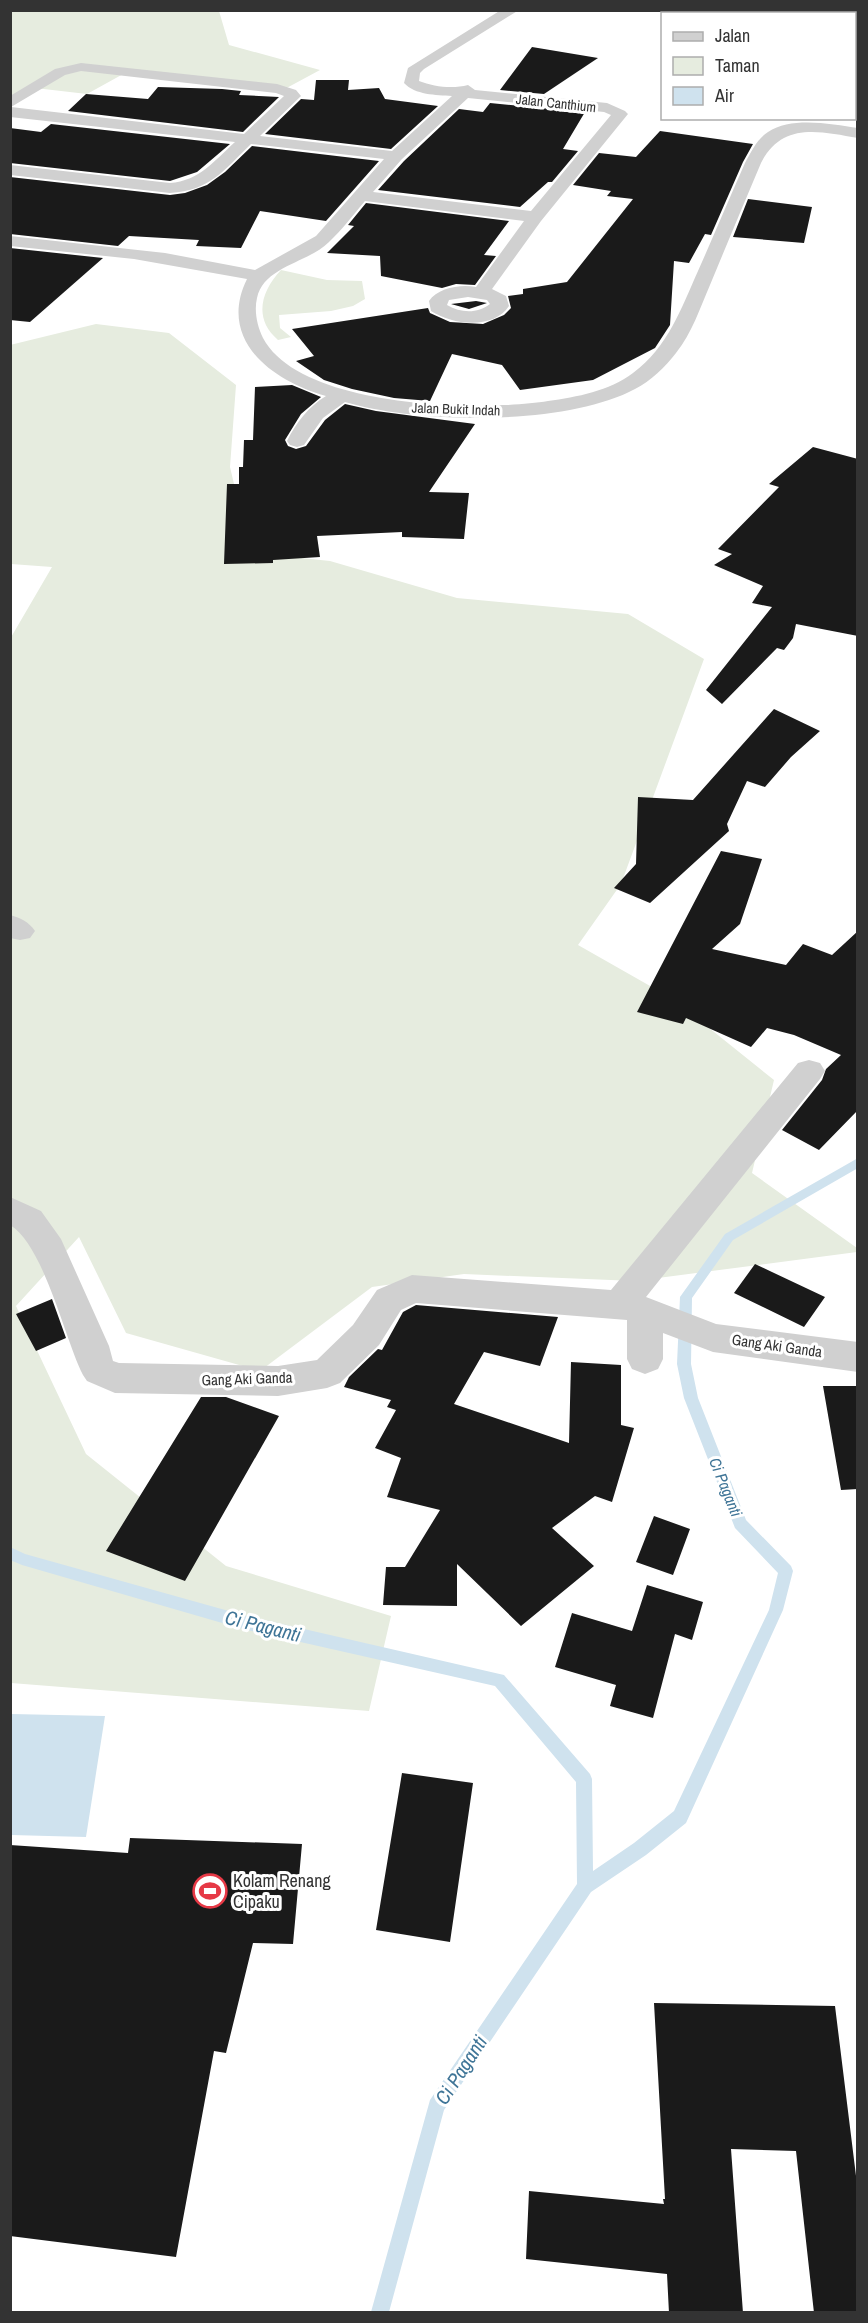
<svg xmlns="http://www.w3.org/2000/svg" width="868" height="2323" font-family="'Archivo Narrow',sans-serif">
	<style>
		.green { fill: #e6ecdf }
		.water { fill: #cfe2ee }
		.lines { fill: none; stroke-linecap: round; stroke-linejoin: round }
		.stream { fill: #cfe2ee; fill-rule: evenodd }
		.building { fill: #1a1a1a }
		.street { fill: #d0d0d0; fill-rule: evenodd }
		.labels { text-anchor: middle; stroke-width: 6; stroke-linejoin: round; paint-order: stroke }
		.far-street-label { font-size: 14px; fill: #333; stroke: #fff }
		.street-label { font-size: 15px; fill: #333; stroke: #fff }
		.water-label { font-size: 16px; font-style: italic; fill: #3f7597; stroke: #fff }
		.near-poi-label { font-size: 18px; fill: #333; stroke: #fff; text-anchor: start }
		.near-water-label { font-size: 20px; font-style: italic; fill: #3f7597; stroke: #fff }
	</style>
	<rect width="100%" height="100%" fill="#fff"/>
	<path class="green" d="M11 11H219L229 45 320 70 281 91 125 73 87 94 35 88 11 105Z
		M281 270 327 280 362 281 365 299 353 306 331 311 279 315 280 328 291 337 278 340C253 319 261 291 281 270Z
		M96 324 169 333 236 385 230 467 243 522 226 550 330 561 457 598 628 614 704 659 621 884 578 945 673 999 774 1080 752 1173 857 1248V1252L635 1281 464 1274 372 1287 260 1371 126 1333 79 1237 16 1306 86 1454 226 1566 391 1616 369 1711 11 1683 10 639 52 567 11 564 10 345Z"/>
	<path class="water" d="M11 1714 105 1716 86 1837 11 1835Z"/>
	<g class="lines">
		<path class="stream" d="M858 1158V1168L733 1240 692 1298 691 1364 698 1398 746 1520 791 1566 793 1571 783 1610 686 1823 646 1855 591 1892 444 2110 389 2312H371L430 2100 577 1884 576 1782 495 1686 243 1629 22 1565 10 1560V1547L25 1554 243 1615 504 1675 590 1774 592 1779 593 1871 634 1843 674 1811 769 1610 778 1573 735 1528 684 1398 677 1364 680 1297 725 1234Z"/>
	</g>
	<path class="building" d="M532 47 598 58 544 94 500 90Z
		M316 80H349L348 90 379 88 385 99 438 106 391 149 265 134 301 99 314 100Z
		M158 87 222 89 241 91 239 95 279 97 243 132 68 111 86 94 148 99Z
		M490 103 585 112 563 149 578 151 552 182H548L520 207 378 190 404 161 459 109 483 112Z
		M51 124 230 144 197 172 170 181 10 163V128L41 132Z
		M660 131 753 144 743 162 711 235 705 234 689 263 674 261 670 325 655 348 593 380 520 390 502 365 452 354 430 401 394 398 352 389 324 380 296 361 314 356 292 329 428 308 430 313 450 322 483 324 504 315 511 308 508 296 523 294V289L567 282 633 199 607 196 611 191 573 185 599 153 636 157Z
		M252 146 379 161 326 221 260 211 241 248 196 246 199 240 129 236 118 246 10 234V177L170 195 185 193 207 185 225 172Z
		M748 199 812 207 804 243 733 237Z
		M366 203 509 221 484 255 496 256 475 285 456 284 442 288 381 276 380 256 327 253 354 226 348 225Z
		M10 248 103 258 30 322 10 320Z
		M476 301 487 303 469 309 451 304Z
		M292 385 321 397 301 414 285 440 288 446 296 449 306 446 325 420 345 404 376 411 475 424 429 492 469 493 464 539 402 537V532L317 536 320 557 273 560V563L224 564 227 484H239V467H243L244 440H253L255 387Z
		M813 447 858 459V636L796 624 793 638 784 650 777 648 722 704 706 690 772 607 752 603 763 586 714 565 732 554 718 549 779 487 769 484Z
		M774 709 820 731 791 757 765 787 747 781 727 824 729 831 650 903 614 888 636 864 638 797 693 800Z
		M721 851 762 859 740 924 712 949 786 965 803 944 832 955 858 931V1110L819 1150 782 1130 822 1080 826 1069 841 1055 794 1035 767 1028 751 1047 686 1018 683 1024 637 1012Z
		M755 1264 825 1297 804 1327 734 1293Z
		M52 1299 66 1338 36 1351 16 1314Z
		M416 1305 558 1317 540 1366 484 1352 454 1404 569 1443 571 1362 621 1365V1425L634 1428 612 1502 595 1496 552 1528 594 1566 521 1626 457 1564V1606L383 1605 386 1567H405L440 1510 387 1497 401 1458 375 1448 396 1410 387 1407 391 1400 344 1387 349 1377 378 1349 382 1350 403 1312Z
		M823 1386H858V1489L841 1490Z
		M201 1397H226L279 1416 185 1581 106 1551Z
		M654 1516 690 1529 673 1575 636 1562Z
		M647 1585 703 1602 692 1640 675 1634 653 1718 610 1706 616 1685 555 1667 572 1613 632 1631Z
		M402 1773 473 1783 450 1942 376 1930Z
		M130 1838 302 1844 293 1944 253 1943 226 2053 214 2051 176 2257 10 2236V1845L128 1853Z
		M654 2003 835 2006 858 2192V2313H814L796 2151 731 2149 743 2313H669L667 2274 526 2259 529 2191 664 2204 663 2199H665Z"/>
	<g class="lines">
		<path class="street" d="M501 10H519L424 69 420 73 419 81C434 87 453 89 468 85L475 90 607 103 625 111 628 114 541 221 492 289 506 296 509 306C493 330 453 325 431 311L429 301C438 288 460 284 476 287L524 221 365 201C353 215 342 230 329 242 308 263 264 266 257 298 254 311 257 326 263 338 300 408 479 412 548 401 577 397 609 391 633 373 668 347 681 309 698 271 714 235 729 199 745 163 751 152 757 139 768 132 792 116 831 124 858 128V138C818 131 782 122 761 163 744 203 727 244 710 285 700 308 692 333 676 353 665 367 651 381 635 389 566 426 419 424 345 402L323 418 304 445 297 447 290 445 287 441C296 423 308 407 326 396 272 381 217 340 247 279L134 259 10 246V236L165 253 255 270 316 236 384 159 251 144C223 171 211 190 170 193L10 175V165L170 183C199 181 214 161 235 142L10 117V96L55 69 81 63 277 84 296 90 301 96 260 136 392 151 452 96C436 95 415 95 404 83L408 68ZM81 71 276 93 284 96 244 134 11 107 65 75ZM468 98 604 112 611 115 531 211 373 192 402 159ZM468 297 487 300 490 304C477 314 461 313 447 305L449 300Z
			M797 10H812L809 14H794Z
			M854 42 858 43V51L854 50Z
			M854 101H858V111H854Z
			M10 915C21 918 29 922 35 931L30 938 20 940 10 938Z
			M809 1060 820 1063 825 1071 820 1079 646 1297 716 1324 858 1342V1372L713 1352 663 1333V1359L658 1369 645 1374 632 1369 627 1359V1320L416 1303 401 1310 379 1345 340 1383 327 1388 278 1396 115 1393 87 1381 83 1375C65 1340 44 1245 10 1225V1197L41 1211 61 1239 109 1346 113 1361 119 1363 278 1366 317 1360 353 1325 377 1290 412 1275 611 1290 798 1063Z"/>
	</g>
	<defs>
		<symbol id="stadium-ring" viewBox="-11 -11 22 22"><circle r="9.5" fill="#fff" stroke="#e63946" stroke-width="1.5"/><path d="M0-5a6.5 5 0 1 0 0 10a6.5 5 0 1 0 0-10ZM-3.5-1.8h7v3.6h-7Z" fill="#e63946"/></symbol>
	</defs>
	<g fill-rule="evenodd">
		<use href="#stadium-ring" x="191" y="1872" width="38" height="38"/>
	</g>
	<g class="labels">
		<g class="far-street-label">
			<text transform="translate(556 103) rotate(6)" y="5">Jalan Canthium</text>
			<text transform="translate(456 409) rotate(2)" y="5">Jalan Bukit Indah</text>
		</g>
		<g class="street-label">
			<text transform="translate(777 1346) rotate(8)" y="5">Gang Aki Ganda</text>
			<text transform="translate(247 1379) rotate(-2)" y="5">Gang Aki Ganda</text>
		</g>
		<g class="water-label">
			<text transform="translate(726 1487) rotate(68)" y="6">Ci Paganti</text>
		</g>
		<g class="near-poi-label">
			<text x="233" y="1887">Kolam Renang<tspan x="233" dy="21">Cipaku</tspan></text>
		</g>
		<g class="near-water-label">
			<text transform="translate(263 1626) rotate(14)" y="7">Ci Paganti</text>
			<text transform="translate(461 2070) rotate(-57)" y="7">Ci Paganti</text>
		</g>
	</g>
	<rect width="868" height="2323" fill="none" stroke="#333333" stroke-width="24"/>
	<rect x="661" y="12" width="195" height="108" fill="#ffffff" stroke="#adadad" stroke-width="1.5"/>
	<rect x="673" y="32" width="30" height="9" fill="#d0d0d0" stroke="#adadad" stroke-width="1.5"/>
	<text x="715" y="42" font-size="18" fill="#333333">Jalan</text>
	<rect x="673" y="57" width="30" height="18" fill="#e6ecdf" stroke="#adadad" stroke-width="1.5"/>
	<text x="715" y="72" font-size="18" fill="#333333">Taman</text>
	<rect x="673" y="87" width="30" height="18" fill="#cfe2ee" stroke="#adadad" stroke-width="1.5"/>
	<text x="715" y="102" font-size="18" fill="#333333">Air</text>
</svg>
